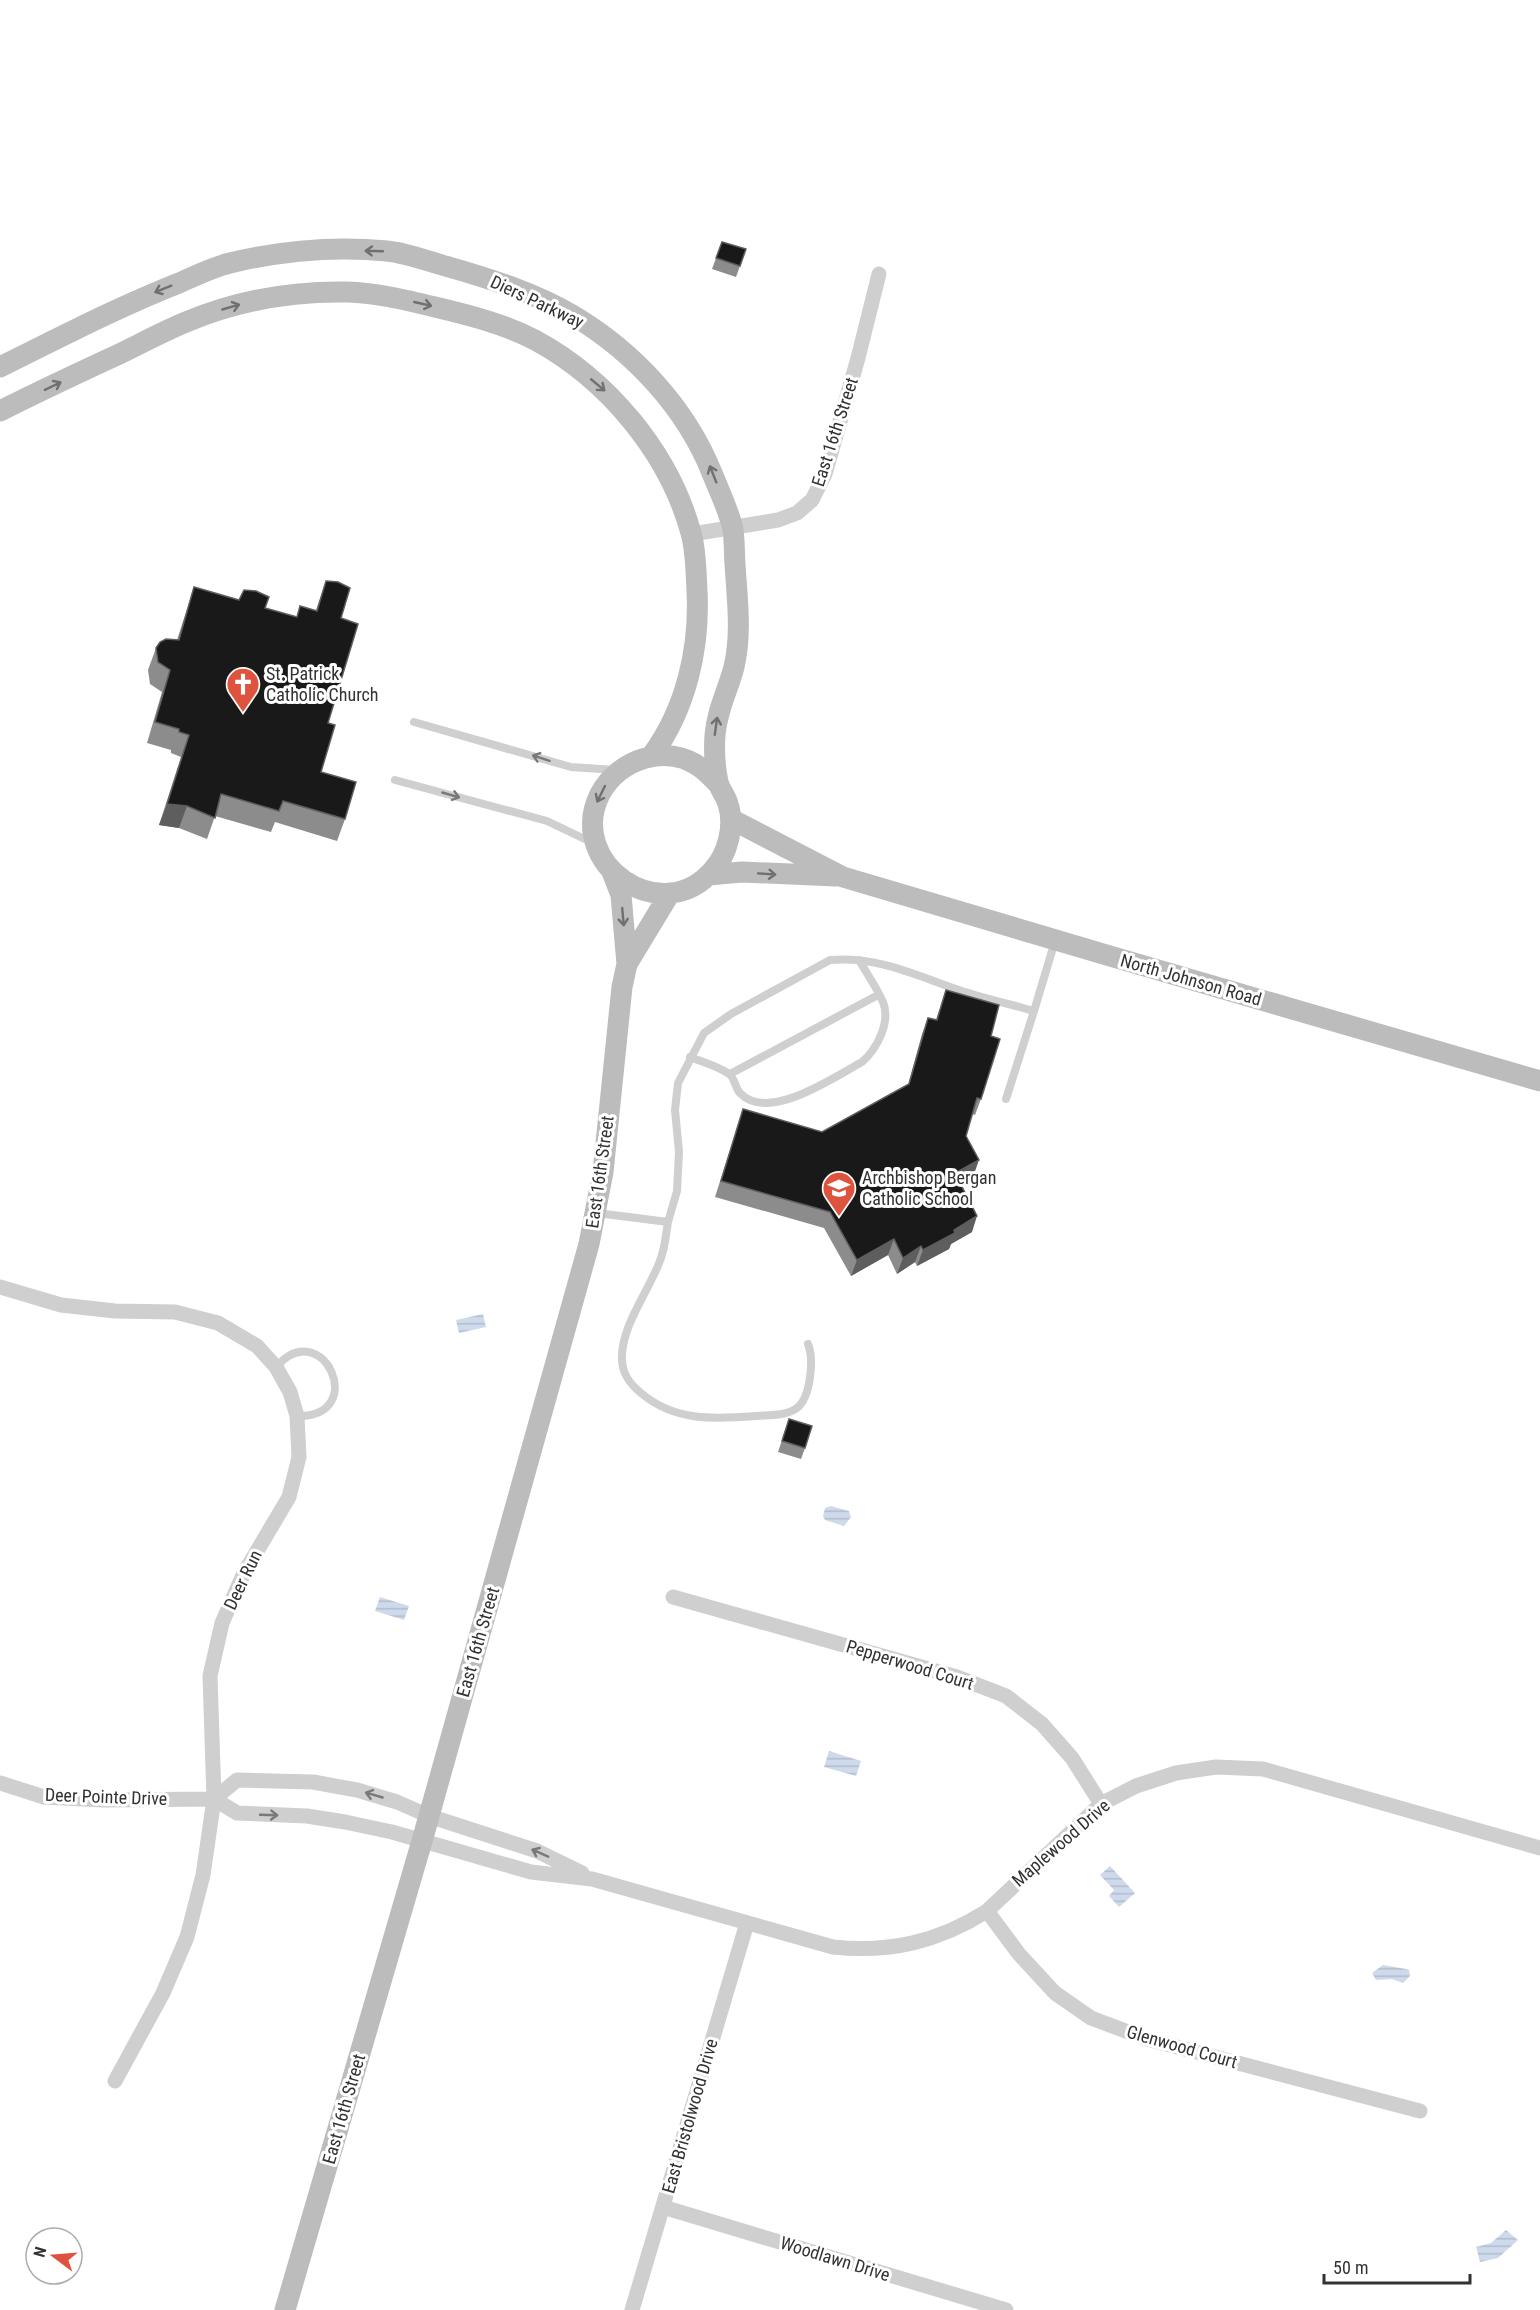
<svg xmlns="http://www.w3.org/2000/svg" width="1540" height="2310" font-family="'Roboto Condensed',sans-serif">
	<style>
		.water { fill: url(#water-rules) }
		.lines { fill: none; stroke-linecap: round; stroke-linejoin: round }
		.service { stroke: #cfcfcf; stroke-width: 8 }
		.minor { stroke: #cfcfcf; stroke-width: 15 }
		.secondary { stroke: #bcbcbc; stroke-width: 21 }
		.wall { fill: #8c8c8c }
		.shaded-wall { fill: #5e5e5e }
		.building { fill: #191919; stroke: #5e5e5e; stroke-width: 1.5 }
		.oneway { stroke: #707070 }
		.oneway2 { stroke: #797979 }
		.labels { text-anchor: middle; stroke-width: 6; stroke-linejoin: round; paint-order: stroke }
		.street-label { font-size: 18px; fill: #323232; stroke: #fff }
		.poi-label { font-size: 18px; fill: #323232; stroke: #fff; text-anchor: start }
	</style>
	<defs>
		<pattern id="water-rules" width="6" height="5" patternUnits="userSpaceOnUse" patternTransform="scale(1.5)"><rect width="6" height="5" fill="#cedaec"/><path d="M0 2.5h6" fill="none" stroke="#b1bccb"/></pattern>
	</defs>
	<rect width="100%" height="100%" fill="#fff"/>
	<path class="water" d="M483 1314 486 1327 459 1333 456 1320Z
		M831 1506 849 1511 851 1517 844 1526 825 1520 823 1516 825 1508Z
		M380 1597 409 1606 404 1620 375 1611Z
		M829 1751 861 1761 856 1776 824 1767Z
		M1110 1866 1135 1893 1119 1907 1109 1896 1114 1890 1100 1875Z
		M1383 1965 1406 1969 1409 1970 1410 1976 1403 1983 1392 1979 1376 1980 1372 1973Z
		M1506 2230 1518 2240 1498 2258 1480 2262 1476 2247 1491 2243Z"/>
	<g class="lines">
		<path class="service" d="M414 722 571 767 615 770
			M395 780 547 821 593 843
			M690 1057C702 1062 718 1066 729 1074 735 1078 735 1088 740 1093 768 1123 834 1077 862 1062 877 1049 891 1022 883 1002 877 988 867 974 859 960
			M730 1074 878 995
			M1006 1099 1034 1011
			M597 1213 668 1222C666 1234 665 1247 661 1258 650 1290 621 1325 622 1359 622 1374 630 1384 641 1393 675 1422 715 1419 757 1416 770 1415 786 1416 797 1408 811 1397 814 1359 808 1344
			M668 1222 677 1191 679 1152 675 1110 678 1083 704 1033 731 1014 830 960C877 956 915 975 959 990 983 998 1009 1004 1034 1011L1055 941
			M276 1367C323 1313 370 1418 297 1416"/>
		<path class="minor" d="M692 534 778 520 797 513 812 500 825 474 858 358 879 274
			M0 1287 61 1305 115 1311 175 1312 218 1323 257 1346 276 1367 290 1392 297 1416 299 1457 289 1497 244 1573 222 1623 210 1676 214 1799 203 1875 187 1937 163 1993 115 2081
			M673 1597 957 1677 1006 1696 1042 1724 1072 1758 1101 1804
			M0 1783 44 1797 103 1800 214 1799 237 1813 307 1816 345 1822 392 1832 531 1872 592 1879 833 1947C890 1953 938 1942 987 1911L1101 1804 1136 1786 1176 1773 1216 1767 1263 1769 1540 1848
			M214 1799 237 1780 313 1782 357 1790 397 1802 429 1816 537 1851 582 1873
			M987 1911 1019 1954 1055 1993 1091 2018 1147 2039 1420 2111
			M663 2207 1006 2310
			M632 2310 747 1923"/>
		<path class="secondary" d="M0 367C59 338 118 307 179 283 195 276 213 267 230 263 280 251 336 246 387 251 408 253 429 262 449 267 491 279 535 293 574 316 634 352 686 408 712 473 719 490 727 507 732 525 735 537 734 552 735 564 737 598 742 633 734 667 728 690 717 710 715 735 714 750 715 768 718 782 720 790 726 796 728 804 735 825 728 854 713 870 662 930 565 864 600 794 619 758 668 743 701 768 707 772 713 779 718 784
			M0 411C38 392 76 374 115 356 138 345 162 332 186 322 236 301 292 291 347 292 377 293 406 300 435 307 469 315 504 324 535 340 607 379 669 452 691 533 696 550 696 572 697 591 700 648 686 709 652 755
			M731 819 843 877 1110 956 1540 1081
			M708 875 742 872 836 876
			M627 964 670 893
			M285 2310 422 1841 589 1244 603 1172 622 987 627 964 621 895 612 872"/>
	</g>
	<path class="wall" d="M722 242 740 266 736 277 712 269Z
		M326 581 341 618 328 723 321 772 345 819 337 841 275 822 271 832 215 816 207 839 179 828 159 825 181 757 171 753V750L147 743 162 692 150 684 148 670 156 648 177 640 187 609 194 587 296 617 316 610Z
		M946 990 991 1036 981 1099 975 1115 972 1114 966 1136 973 1177 961 1183 972 1232 951 1244 949 1249 917 1266 915 1262 897 1274 888 1255 851 1276 824 1228 715 1197 743 1109 822 1132 908 1085 922 1034 928 1018 936 1020Z
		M789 1419 805 1448 801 1459 778 1452Z"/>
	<path class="shaded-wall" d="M167 804 187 806 179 828 159 825Z
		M979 1160 973 1177 949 1189 955 1173Z
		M977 1216 972 1232 951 1244 949 1249 917 1266 923 1250 954 1230Z
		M894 1239 888 1255 851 1276 857 1260Z
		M921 1246 915 1262 897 1274 903 1258Z"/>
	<path class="building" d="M722 242 746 249 740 266 716 258Z
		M326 581 338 582 350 588 341 618 358 624 328 723 335 725 321 772 356 782 345 819 283 801 279 811 221 794 215 818 187 806 167 804 189 735 179 732V729L155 722 170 670 158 662 156 648 160 642 166 639 179 640 194 587 239 600 244 590 256 591 269 597 265 608 297 617 300 606 317 611Z
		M946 990 999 1005 991 1036 1000 1039 981 1099 977 1098 966 1136 979 1160 955 1173 977 1216 954 1230 955 1233 923 1250 921 1246 903 1258 894 1239 857 1260 830 1212 721 1181 743 1109 822 1132 909 1084 928 1018 937 1020Z
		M789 1419 812 1426 805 1448 782 1441Z"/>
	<defs><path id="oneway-shaft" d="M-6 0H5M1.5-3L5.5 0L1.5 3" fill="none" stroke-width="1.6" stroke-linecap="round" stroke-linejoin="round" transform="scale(1.5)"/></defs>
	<g class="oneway">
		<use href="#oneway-shaft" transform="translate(374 251) rotate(-178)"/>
		<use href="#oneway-shaft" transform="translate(163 289) rotate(158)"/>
		<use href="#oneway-shaft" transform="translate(423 304) rotate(13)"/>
		<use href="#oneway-shaft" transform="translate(231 307) rotate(-16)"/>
		<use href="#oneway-shaft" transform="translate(598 385) rotate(40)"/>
		<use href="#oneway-shaft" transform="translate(53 386) rotate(-26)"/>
		<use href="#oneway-shaft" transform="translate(713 474) rotate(-112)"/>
		<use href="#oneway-shaft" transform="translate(716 726) rotate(-82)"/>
		<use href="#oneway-shaft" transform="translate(601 794) rotate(116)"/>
		<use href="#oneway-shaft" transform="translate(767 874) rotate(4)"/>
		<use href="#oneway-shaft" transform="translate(623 917) rotate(85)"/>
	</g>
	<g class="oneway2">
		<use href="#oneway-shaft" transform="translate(541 758) rotate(-162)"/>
		<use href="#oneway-shaft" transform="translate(451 795) rotate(16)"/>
		<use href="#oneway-shaft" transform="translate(374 1795) rotate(-164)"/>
		<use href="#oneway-shaft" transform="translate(269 1815) rotate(2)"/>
		<use href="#oneway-shaft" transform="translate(540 1853) rotate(-156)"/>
	</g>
	<defs>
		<symbol id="church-pin" viewBox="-11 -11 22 30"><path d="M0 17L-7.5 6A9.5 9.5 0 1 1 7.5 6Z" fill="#de533e" stroke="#fff"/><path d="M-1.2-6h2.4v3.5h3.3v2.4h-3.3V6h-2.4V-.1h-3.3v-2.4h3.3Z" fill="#fff"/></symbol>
		<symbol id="school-pin" viewBox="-11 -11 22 30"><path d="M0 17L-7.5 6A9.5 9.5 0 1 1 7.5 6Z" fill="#de533e" stroke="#fff"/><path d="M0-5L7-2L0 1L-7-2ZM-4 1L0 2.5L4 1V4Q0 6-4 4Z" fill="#fff"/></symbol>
	</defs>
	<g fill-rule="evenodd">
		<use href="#church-pin" x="224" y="665" width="38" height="52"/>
		<use href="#school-pin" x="820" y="1169" width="38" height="52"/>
	</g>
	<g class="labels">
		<g class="street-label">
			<text transform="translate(537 302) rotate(25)" y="6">Diers Parkway</text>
			<text transform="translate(835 432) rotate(-72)" y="6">East 16th Street</text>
			<text transform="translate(1191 980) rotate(16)" y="6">North Johnson Road</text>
			<text transform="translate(600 1172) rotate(-82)" y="6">East 16th Street</text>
			<text transform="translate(243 1580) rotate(-64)" y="6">Deer Run</text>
			<text transform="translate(478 1642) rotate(-74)" y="6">East 16th Street</text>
			<text transform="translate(910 1665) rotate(17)" y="6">Pepperwood Court</text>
			<text transform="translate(106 1797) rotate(2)" y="6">Deer Pointe Drive</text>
			<text transform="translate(1061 1843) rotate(-41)" y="6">Maplewood Drive</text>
			<text transform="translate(1182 2047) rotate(16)" y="6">Glenwood Court</text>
			<text transform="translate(344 2109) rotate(-74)" y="6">East 16th Street</text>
			<text transform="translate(690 2116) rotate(-74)" y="6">East Bristolwood Drive</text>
			<text transform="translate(835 2259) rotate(17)" y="6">Woodlawn Drive</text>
		</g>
		<g class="poi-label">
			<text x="266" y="680">St. Patrick<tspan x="266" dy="21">Catholic Church</tspan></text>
			<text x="862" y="1184">Archbishop Bergan<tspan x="862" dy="21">Catholic School</tspan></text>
		</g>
	</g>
	<g transform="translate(54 2256) rotate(286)"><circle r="28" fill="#ffffff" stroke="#adadad" stroke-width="1.5"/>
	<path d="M0-4.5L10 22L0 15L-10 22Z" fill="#de533e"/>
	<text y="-9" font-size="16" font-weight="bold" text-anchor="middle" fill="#323232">N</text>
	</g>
	<path d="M1324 2274v9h146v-9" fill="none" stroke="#323232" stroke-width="3"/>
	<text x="1333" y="2274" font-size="18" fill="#323232" stroke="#ffffff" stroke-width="4.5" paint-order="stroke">50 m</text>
</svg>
